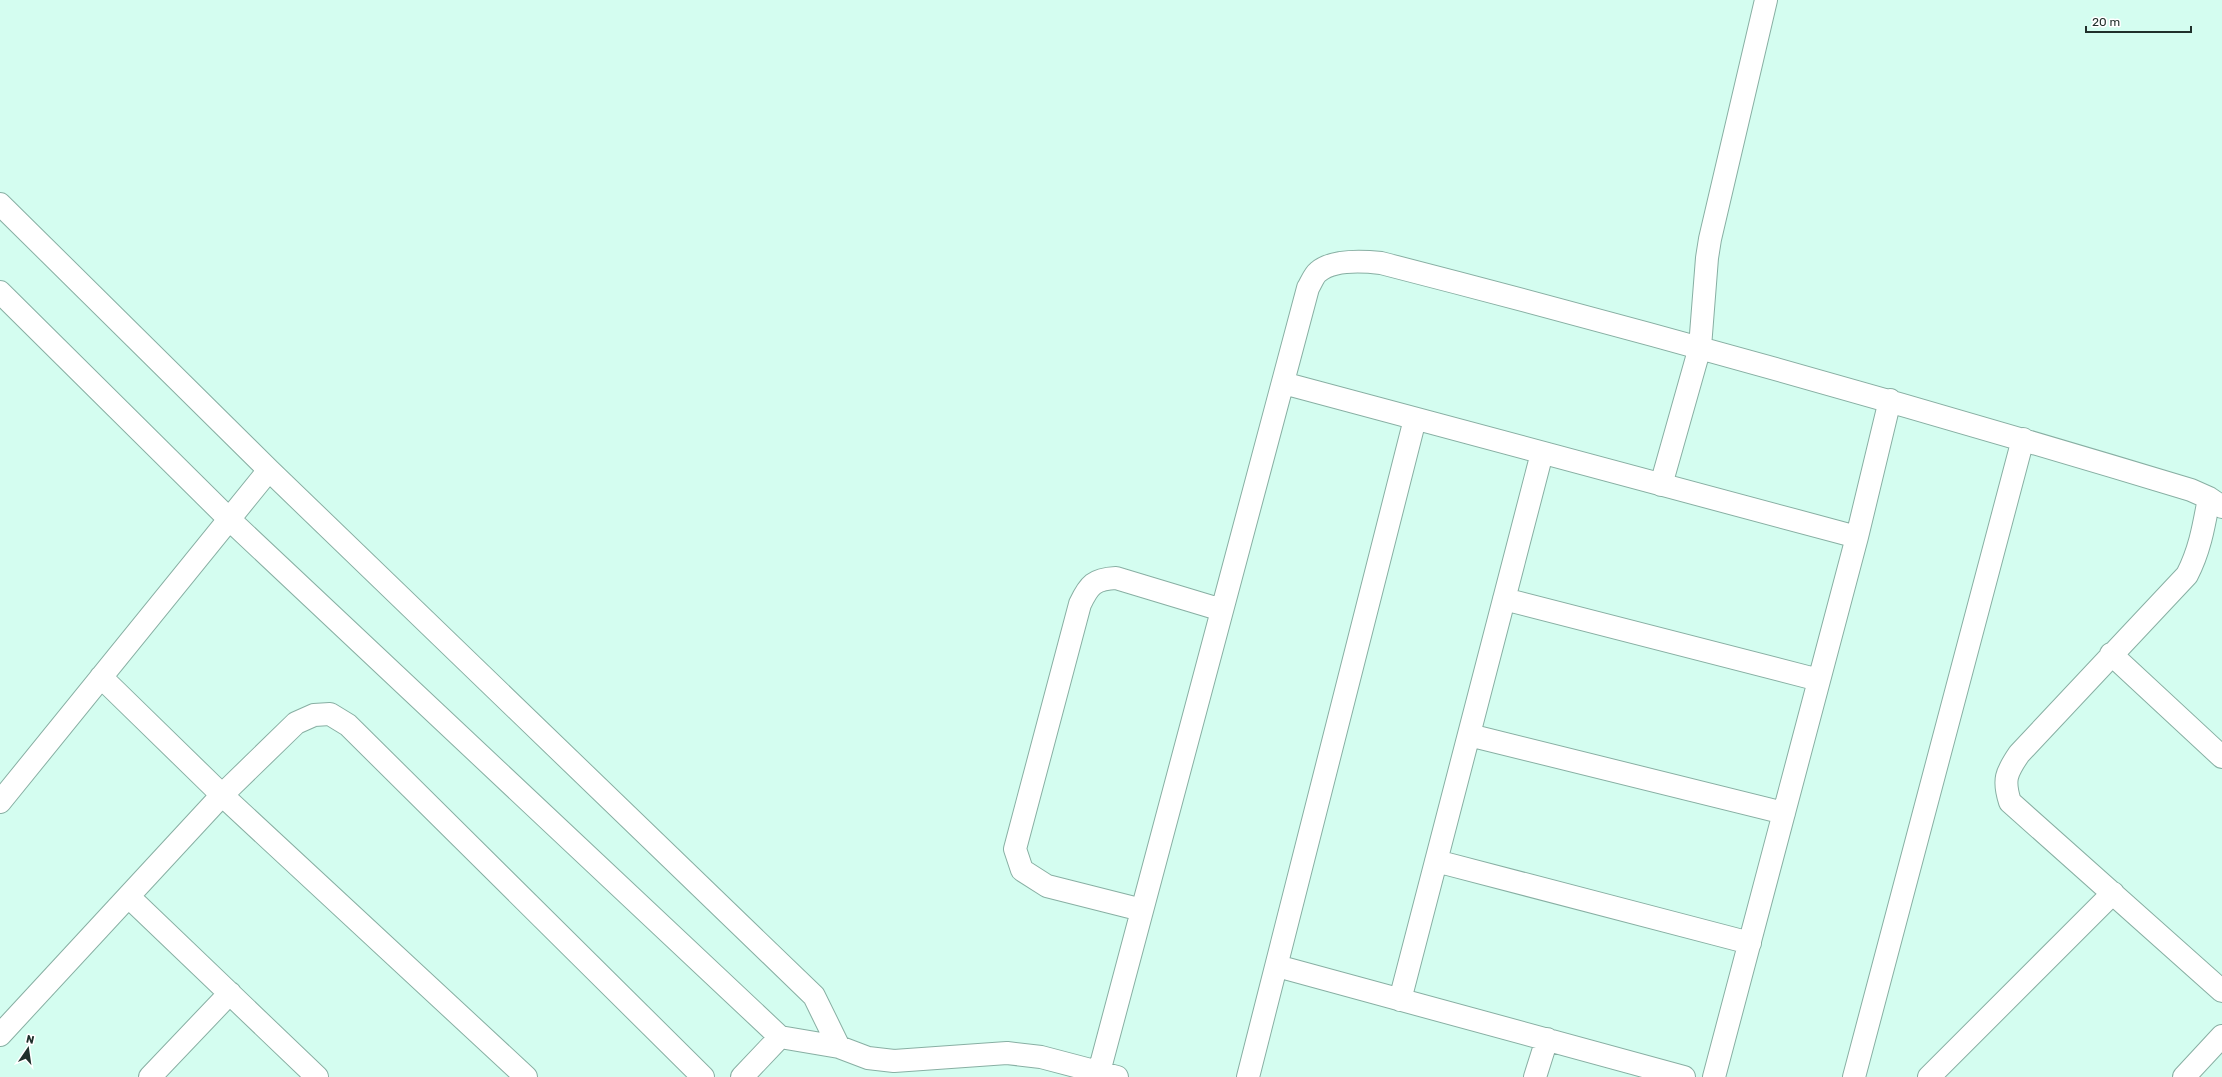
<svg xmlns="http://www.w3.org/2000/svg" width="2222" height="1077" font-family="Rubik,sans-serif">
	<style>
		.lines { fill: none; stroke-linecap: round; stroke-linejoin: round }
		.street-casing { stroke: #88afa3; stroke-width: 24 }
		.street { stroke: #fff; stroke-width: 22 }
	</style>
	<rect width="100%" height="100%" fill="#d4fdf0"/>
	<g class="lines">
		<defs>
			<path id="street" d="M0 204 269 470 814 996 839 1047 780 1037 229 519 0 292
				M1283 383 1857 537
				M1661 485 1700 347 1707 258 1710 239 1766 0
				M2209 498C2204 525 2200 550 2187 575L2019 754C2006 773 2003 780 2010 802L2222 991
				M1504 599 1819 680
				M2111 654 2222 757
				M101 677 222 795 526 1077
				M1469 735 1784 813
				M0 802 269 470
				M1436 861 1750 943
				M129 897 317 1077
				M1142 910 1047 886 1022 870 1015 849 1080 604C1089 585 1094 579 1116 578L1222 610
				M1277 966 1684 1077
				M1400 1000 1542 453
				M0 1035 222 795 296 723 314 715 330 714 348 725 703 1077
				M839 1047 868 1058 894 1061 1007 1053 1041 1057 1117 1077
				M1099 1072 1308 288C1311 283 1314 275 1318 272 1333 259 1363 261 1381 263 1653 333 1923 409 2191 490L2209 498 2222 507
				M150 1077 230 993
				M742 1077 780 1037
				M1248 1077 1415 419
				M1535 1077 1547 1039
				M1714 1077 1857 537 1890 400
				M1854 1077 2023 439
				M1929 1077 2113 893
				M2184 1077 2222 1036"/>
		</defs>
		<use href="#street" class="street-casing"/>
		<use href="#street" class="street"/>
	</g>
	<g transform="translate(28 1049) rotate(13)" stroke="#ffffff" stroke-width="3" paint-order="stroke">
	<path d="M0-3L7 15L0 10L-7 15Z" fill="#20302b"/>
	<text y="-6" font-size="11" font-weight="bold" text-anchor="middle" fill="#20302b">N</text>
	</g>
	<path d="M2086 26v6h105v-6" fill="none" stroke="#20302b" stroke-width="2"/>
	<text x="2092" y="26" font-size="12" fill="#20302b" stroke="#ffffff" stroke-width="3" paint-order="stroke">20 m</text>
</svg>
